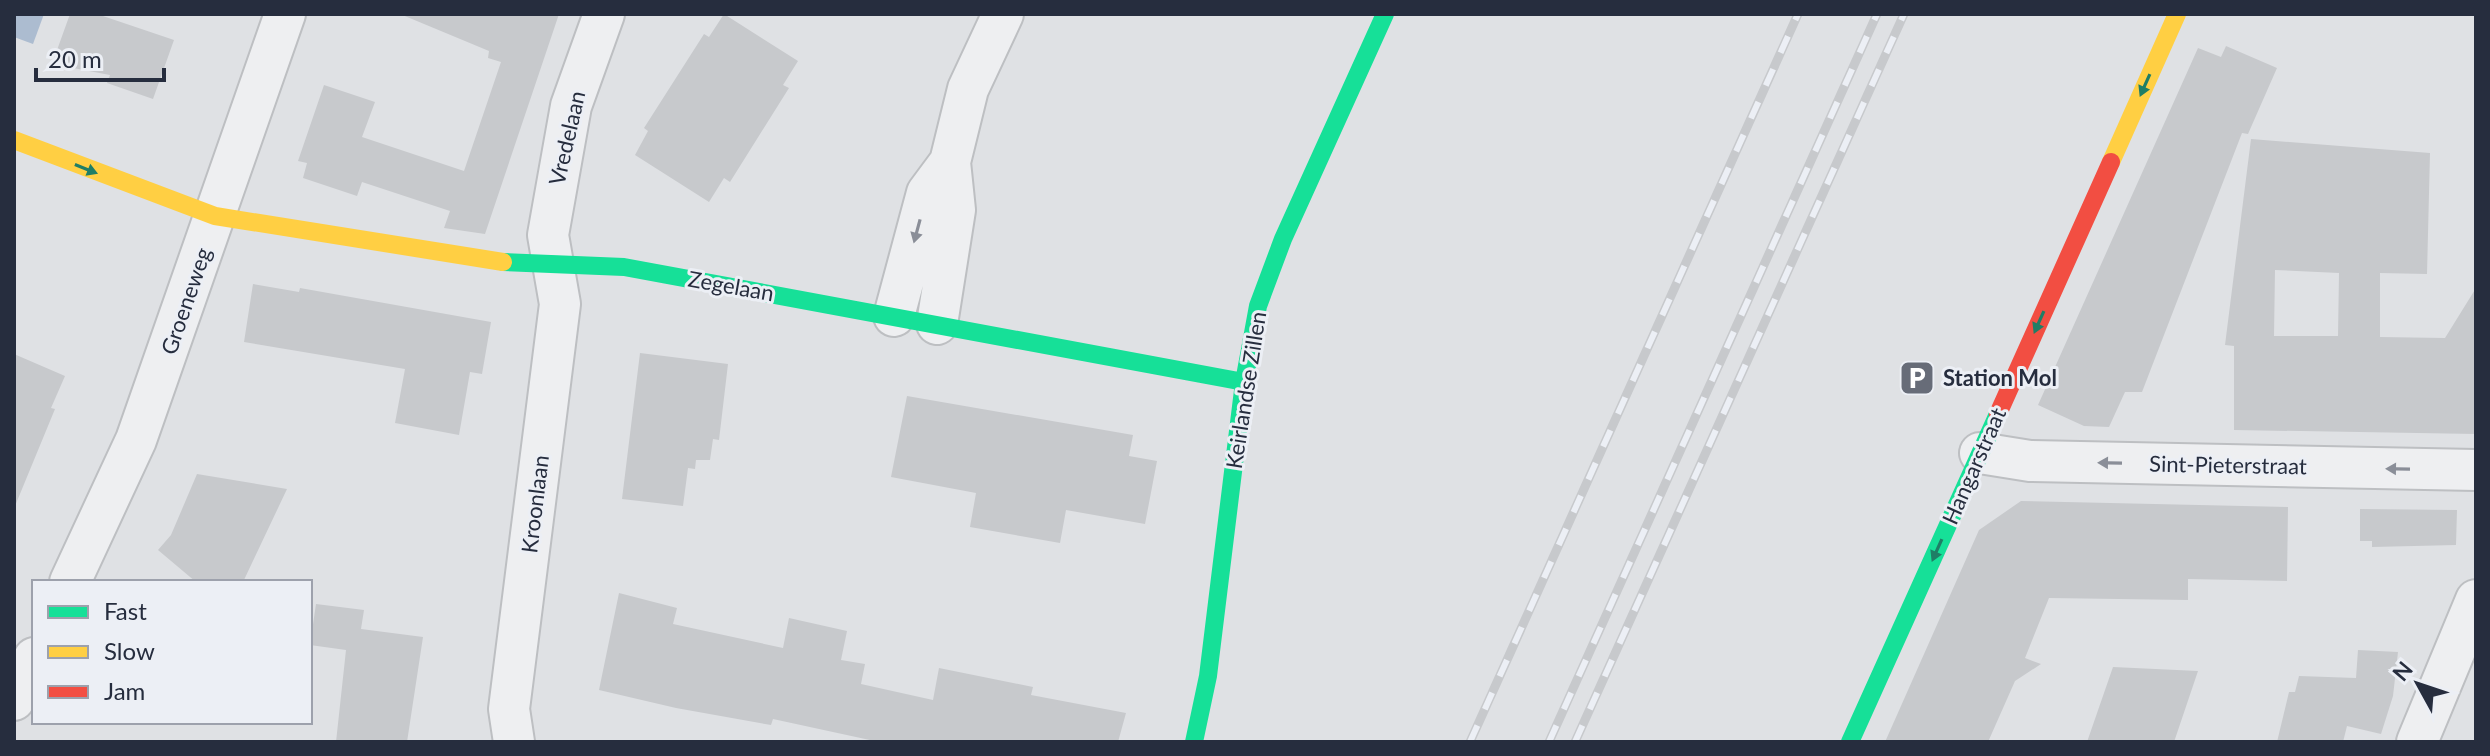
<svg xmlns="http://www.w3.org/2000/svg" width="2490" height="756" font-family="Lato,sans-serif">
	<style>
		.water { fill: #acbcd0 }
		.building { fill: #c7c9cc; fill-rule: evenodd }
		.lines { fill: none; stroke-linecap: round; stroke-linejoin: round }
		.street-casing { stroke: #bdbfc2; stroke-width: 44 }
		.street { stroke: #eeeff1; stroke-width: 40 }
		.fast { stroke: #16e098; stroke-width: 18 }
		.slow { stroke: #ffcf43; stroke-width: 18 }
		.jam { stroke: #f24e42; stroke-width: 18 }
		.rail-casing { stroke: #c7c9cc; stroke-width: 9 }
		.rail { stroke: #eceff5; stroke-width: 6; stroke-dasharray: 18; stroke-linecap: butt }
		.oneway { fill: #1f7e66 }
		.oneway2 { fill: #8a8e98 }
		.labels { text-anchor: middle; stroke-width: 6; stroke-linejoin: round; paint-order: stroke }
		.street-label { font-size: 22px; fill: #262d3e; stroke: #eceff5 }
		.poi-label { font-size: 22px; font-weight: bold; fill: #262d3e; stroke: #eceff5; text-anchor: start }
	</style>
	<rect width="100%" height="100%" fill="#dfe1e4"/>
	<path class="water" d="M14 14H44L33 44 14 37Z"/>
	<path class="building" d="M70 14H97L174 40 153 99 107 83 110 75 52 64Z
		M400 14H559L485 234 444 228 450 211 362 182 357 196 303 178 307 163 298 161 324 85 375 102 362 137 464 171 501 62 488 58 489 51Z
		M724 14 798 61 783 85 789 88 730 182 724 178 709 202 635 155 648 131 644 128 704 34 709 37Z
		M2226 46 2277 68 2248 134 2242 133 2142 392H2125L2109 427 2084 426 2038 405 2198 48 2221 57Z
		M2251 139 2430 153 2427 274 2380 273V337L2445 338 2476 288V434L2234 430V346L2225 345ZM2275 270 2339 273 2338 336H2274Z
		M253 284 299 292 300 288 491 322 482 374 470 372 459 435 395 423 405 369 244 342Z
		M640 353 728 364 719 440 713 439 710 460H696L695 469 688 468 683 506 622 499Z
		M14 354 65 376 51 408 55 409 15 506Z
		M907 396 1133 435 1129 456 1157 461 1145 524 1066 510 1060 543 970 527 976 493 891 477Z
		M197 474 287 489 243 582H196L158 550 171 535Z
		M2021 501 2288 507 2287 581 2188 579V600L2049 598 2025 658 2041 664 2015 681 1988 742H1885L1979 530Z
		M2360 509 2457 510 2456 545 2372 547V541H2360Z
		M619 593 677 608 673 624 783 648 789 618 847 631 841 660 865 664 861 684 933 700 939 668 1033 687 1031 695 1126 713 1118 742H879L773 719 771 725 676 708 599 690Z
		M316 604 364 610 361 629 423 637 407 742H336L346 650 310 645Z
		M2358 650 2398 652 2393 696 2381 734 2347 726 2343 742H2277L2289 692H2295L2299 676 2356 678Z
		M2113 667 2198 671 2174 742H2087Z"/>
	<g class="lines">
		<defs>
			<path id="street" d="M894 316 927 193 950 162
				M937 324 955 210 950 162 968 89 1003 14
				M1980 453 2030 461 2476 470
				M70 582 136 440 285 14
				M14 700 34 658
				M514 742 509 709 560 304 548 235 571 106 604 14
				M2417 742 2476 600"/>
		</defs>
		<use href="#street" class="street-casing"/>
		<use href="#street" class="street"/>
		<path class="fast" d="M503 262 624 267 1244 382
			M1194 742 1208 676 1244 382 1258 306 1283 239 1385 14
			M1850 742 1998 414"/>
		<path class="slow" d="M14 140 215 216 503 262
			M2111 162 2177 14"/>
		<path class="jam" d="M1998 414 2111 162"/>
		<defs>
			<path id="rail" d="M1470 742 1798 14
				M1549 742 1877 14
				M1575 742 1904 14"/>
		</defs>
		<use href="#rail" class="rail-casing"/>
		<use href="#rail" class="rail"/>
	</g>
	<defs><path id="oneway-solid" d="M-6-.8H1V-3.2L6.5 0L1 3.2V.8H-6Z" transform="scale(2)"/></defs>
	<g class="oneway">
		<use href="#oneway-solid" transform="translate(2145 85) rotate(114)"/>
		<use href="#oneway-solid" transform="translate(86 169) rotate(22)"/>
		<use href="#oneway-solid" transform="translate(2039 322) rotate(114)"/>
		<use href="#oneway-solid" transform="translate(1937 550) rotate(114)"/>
	</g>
	<g class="oneway2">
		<use href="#oneway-solid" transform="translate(917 231) rotate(105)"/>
		<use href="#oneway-solid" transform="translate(2110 463) rotate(-179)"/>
		<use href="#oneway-solid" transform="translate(2398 469) rotate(-179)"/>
	</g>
	<defs>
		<symbol id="parking-square" viewBox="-11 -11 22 22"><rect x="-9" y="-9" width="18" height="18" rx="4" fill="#676c78" stroke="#eceff5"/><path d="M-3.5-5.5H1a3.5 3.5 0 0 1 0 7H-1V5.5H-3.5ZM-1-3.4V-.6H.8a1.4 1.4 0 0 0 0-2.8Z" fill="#fff"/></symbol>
	</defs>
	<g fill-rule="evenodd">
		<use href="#parking-square" x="1897" y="358" width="40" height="40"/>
	</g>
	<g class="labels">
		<g class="street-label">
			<text transform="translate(567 138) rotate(-77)" y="8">Vredelaan</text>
			<text transform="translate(731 286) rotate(10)" y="8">Zegelaan</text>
			<text transform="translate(186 301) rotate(-71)" y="8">Groeneweg</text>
			<text transform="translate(1246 390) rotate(-81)" y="8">Keirlandse Zillen</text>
			<text transform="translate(2228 465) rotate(1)" y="8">Sint-Pieterstraat</text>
			<text transform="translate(1974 466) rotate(-66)" y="8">Hangarstraat</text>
			<text transform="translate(535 504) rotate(-83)" y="8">Kroonlaan</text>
		</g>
		<g class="poi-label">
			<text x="1943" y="386">Station Mol</text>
		</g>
	</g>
	<rect width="2490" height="756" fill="none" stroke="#262d3e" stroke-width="32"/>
	<rect x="32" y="580" width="280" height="144" fill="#eceff5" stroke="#9da1ac" stroke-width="2"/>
	<rect x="48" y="606" width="40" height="12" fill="#16e098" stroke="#9da1ac" stroke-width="2"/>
	<text x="104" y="620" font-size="24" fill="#262d3e">Fast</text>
	<rect x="48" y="646" width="40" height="12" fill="#ffcf43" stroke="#9da1ac" stroke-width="2"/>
	<text x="104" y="660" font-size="24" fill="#262d3e">Slow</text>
	<rect x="48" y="686" width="40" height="12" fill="#f24e42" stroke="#9da1ac" stroke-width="2"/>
	<text x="104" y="700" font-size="24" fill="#262d3e">Jam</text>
	<g transform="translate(2418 684) rotate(310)" stroke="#eceff5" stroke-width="6" paint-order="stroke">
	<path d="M0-6L14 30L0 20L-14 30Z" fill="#262d3e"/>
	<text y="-12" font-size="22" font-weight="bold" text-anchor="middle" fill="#262d3e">N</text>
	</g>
	<path d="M36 68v12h128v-12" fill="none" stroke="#262d3e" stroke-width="4"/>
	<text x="48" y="68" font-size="24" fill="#262d3e" stroke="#eceff5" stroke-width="6" paint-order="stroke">20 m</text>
</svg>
